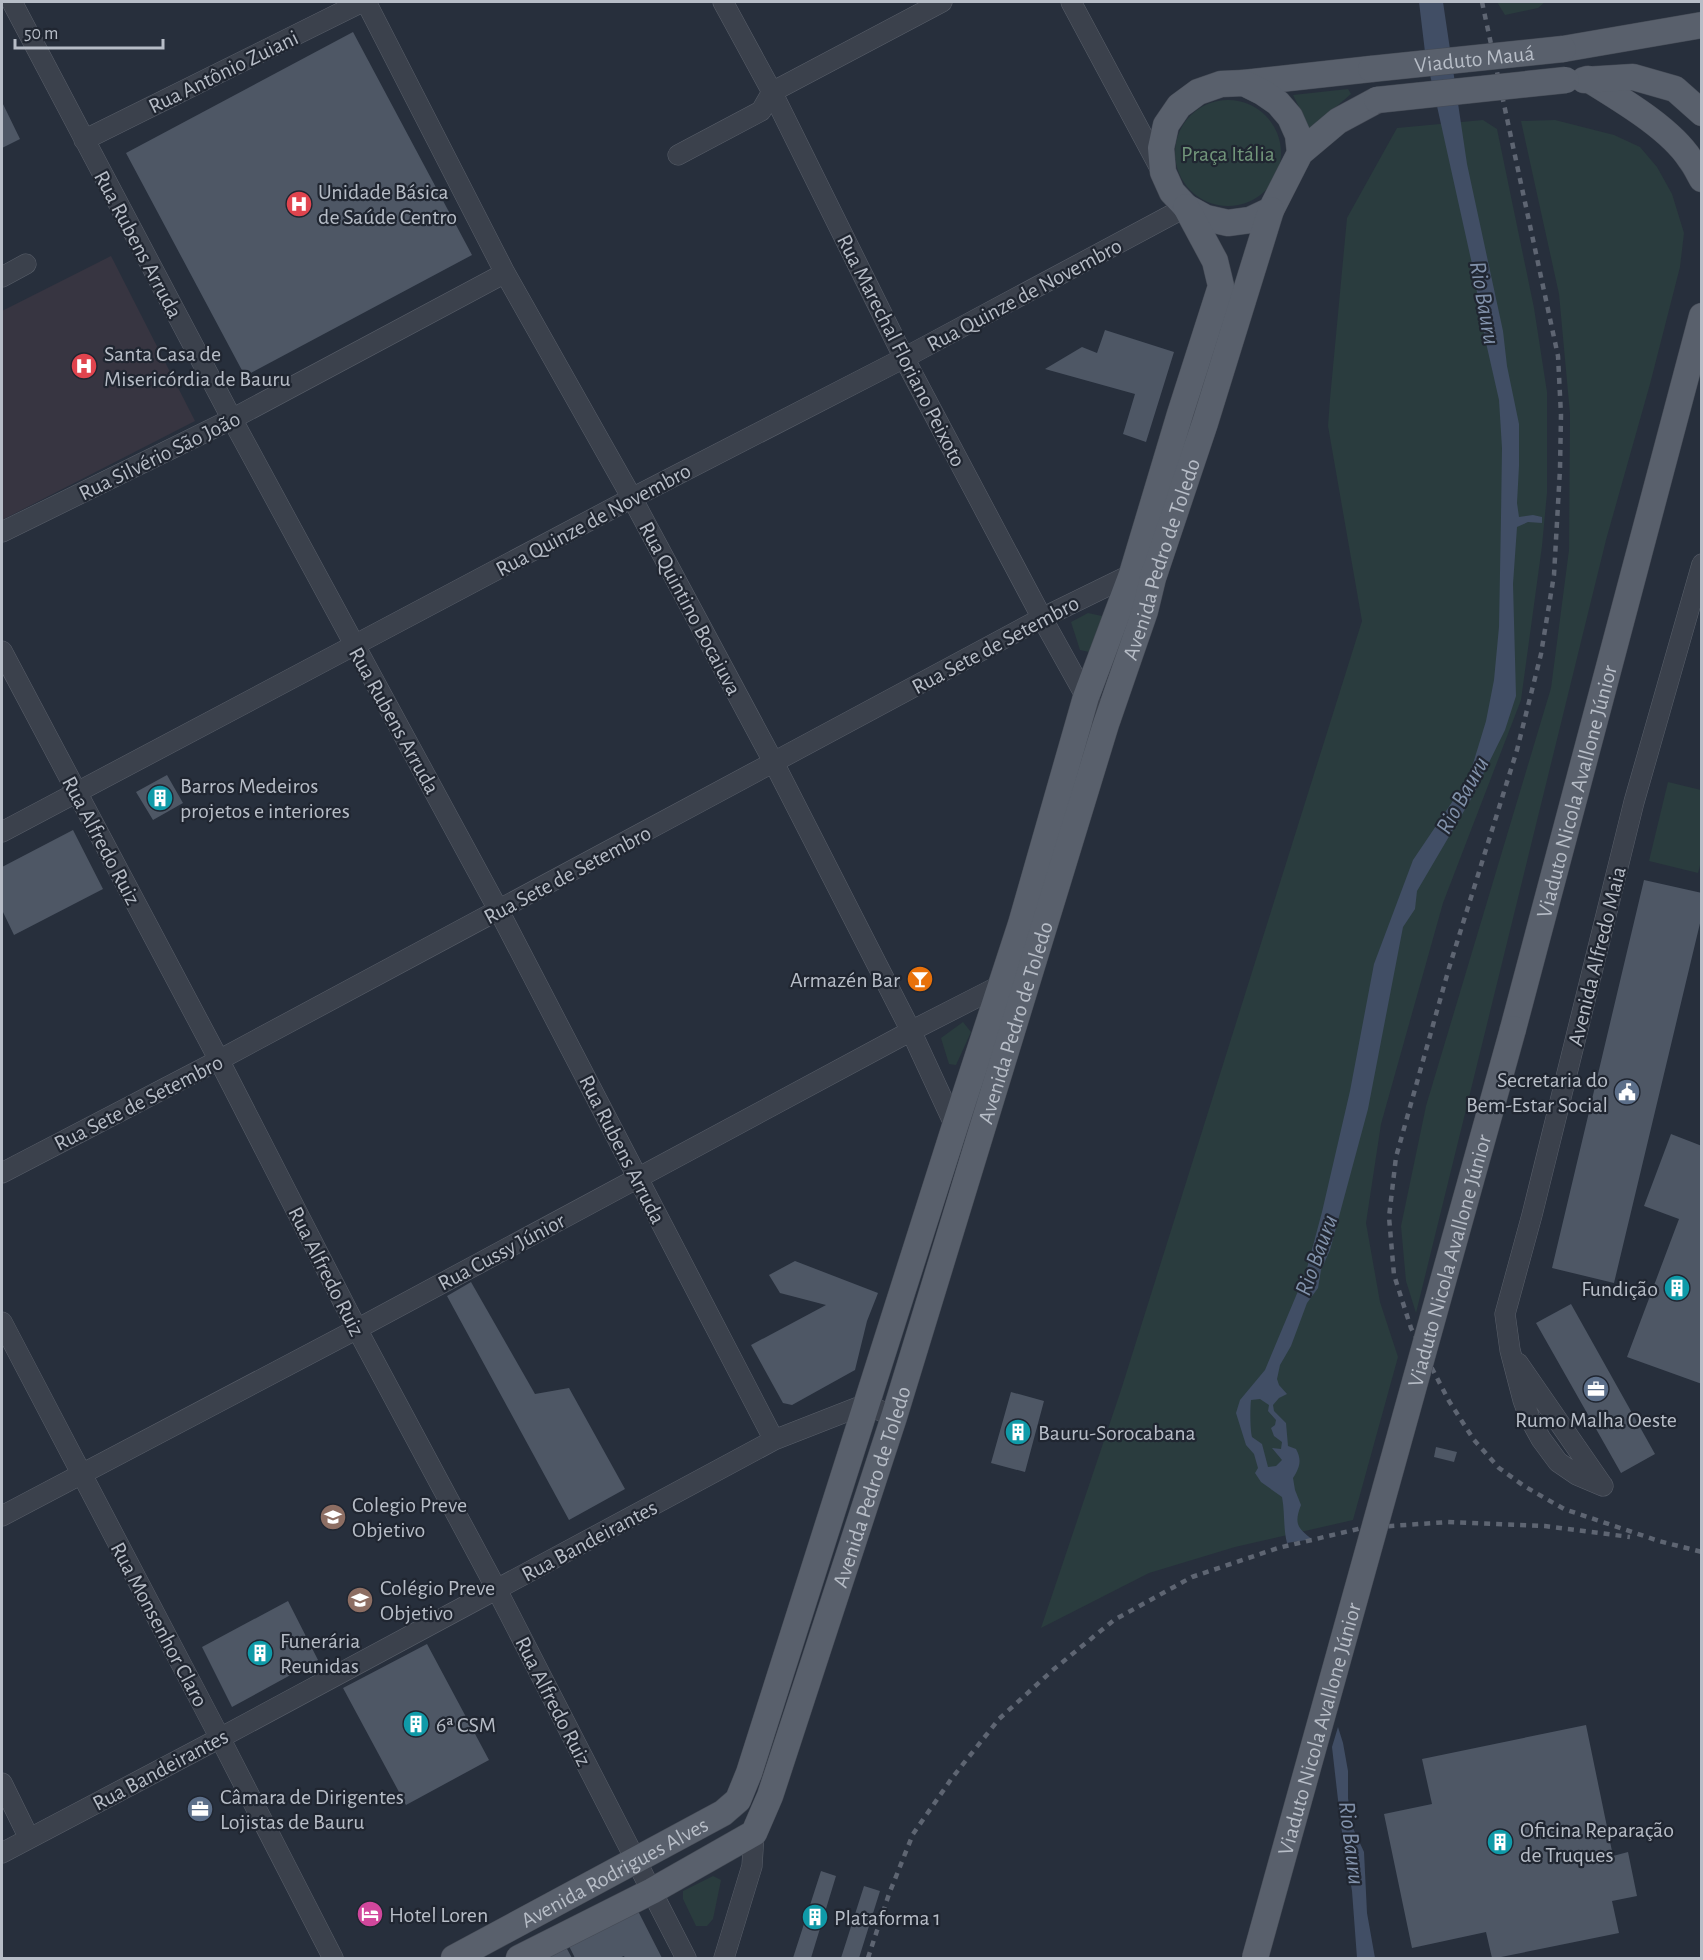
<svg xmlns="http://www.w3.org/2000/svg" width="1703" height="1960" font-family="'Alegreya Sans',sans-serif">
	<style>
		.medical { fill: #373541 }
		.green { fill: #2a3c3e }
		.water { fill: #414e65; fill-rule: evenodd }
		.building { fill: #4e5765 }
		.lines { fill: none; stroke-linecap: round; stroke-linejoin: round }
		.minor-casing { stroke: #595f6a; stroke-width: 21 }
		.major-casing { stroke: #444a55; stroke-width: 27 }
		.minor { stroke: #3b414c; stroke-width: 20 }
		.major { stroke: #59606c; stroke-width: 26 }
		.rail { stroke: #5e6572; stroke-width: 4.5; stroke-dasharray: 6 6; stroke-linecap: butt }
		.major-bridge-casing { stroke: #444a55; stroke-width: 27; stroke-linecap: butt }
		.major-bridge { stroke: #59606c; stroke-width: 26 }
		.labels { text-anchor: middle; stroke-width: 4.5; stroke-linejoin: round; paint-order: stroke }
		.street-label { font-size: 22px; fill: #b7bdc7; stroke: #202631 }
		.park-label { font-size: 22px; fill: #71957a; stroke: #202631 }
		.poi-label { font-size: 22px; fill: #b7bdc7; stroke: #202631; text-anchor: start }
		.water-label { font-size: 24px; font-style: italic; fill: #8292ab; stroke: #202631 }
	</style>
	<rect width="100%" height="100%" fill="#272f3c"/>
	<path class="medical" d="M111 256 195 421 2 520V311Z"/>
	<path class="green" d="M1497 2H1545L1538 8 1505 15Z
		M1348 89 1351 94 1310 129 1293 95Z
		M1175 153a53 53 0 1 1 106 0a53 53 0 1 1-106 0Z
		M1483 120 1497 129 1534 308 1547 392V493L1542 546 1521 700 1443 903 1381 1124 1366 1223 1380 1302 1398 1357 1353 1520 1235 1547 1149 1573 1041 1628 1121 1390 1362 621 1328 426 1330 399 1347 218 1397 128Z
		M1555 120 1614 135 1640 147 1657 167 1672 194 1684 233 1680 267 1650 384 1606 540 1416 1313 1406 1281 1401 1226 1426 1106 1551 688 1569 550 1570 414 1559 294 1521 121Z
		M1088 613 1102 616 1094 653 1080 650 1071 622Z
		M1668 782 1701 790 1702 858 1698 873 1649 861Z
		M963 1022 971 1032 956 1065 949 1064 941 1038Z
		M713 1876 721 1880 713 1919 707 1926H696L683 1899V1891Z"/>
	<path class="water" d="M1419 2H1443L1467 164 1503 331 1507 366 1519 424V466L1517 503 1519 517 1533 515 1542 517V523L1528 522 1517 527 1513 584 1516 696 1505 730 1471 799 1417 891 1415 909 1403 927 1368 1109 1330 1250 1321 1270 1318 1288 1307 1303 1291 1346 1280 1365 1277 1379 1279 1385 1287 1394 1279 1398 1273 1405 1274 1411 1286 1423 1288 1446 1296 1449C1302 1460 1300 1467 1293 1478L1295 1490 1301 1505C1294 1523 1297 1528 1312 1539L1287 1543C1283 1527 1285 1512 1282 1497L1261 1482 1255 1473 1258 1468 1254 1454 1246 1445 1236 1413 1240 1400 1265 1370 1306 1272 1322 1212 1350 1091 1374 964 1413 860 1469 777 1486 721 1494 680 1499 627 1501 517 1502 448 1499 400 1482 325 1474 273 1425 52ZM1260 1399 1269 1405 1268 1411 1276 1420 1275 1425 1271 1428 1274 1436 1282 1442 1281 1449 1272 1448 1282 1460 1276 1466 1268 1467 1262 1444 1252 1437C1250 1429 1250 1408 1251 1400Z
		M1338 1727 1343 1743 1348 1771V1798L1352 1826 1364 1852 1367 1913 1375 1958H1357L1352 1891 1341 1826 1332 1747Z"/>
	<path class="building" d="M353 32 472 255 245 376 126 153Z
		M2 102 20 139 2 148Z
		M1105 330 1174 352 1146 442 1123 434 1135 394 1045 369 1082 347 1097 353Z
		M167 775 183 803 153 820 136 792Z
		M73 830 103 889 14 935 2 910V867Z
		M1644 880 1702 893V915L1614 1283 1552 1268Z
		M1671 1134 1702 1146V1384L1627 1357 1679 1219 1644 1206Z
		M795 1261 878 1293 867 1321 855 1370 792 1405 783 1403 751 1345 826 1305 780 1293 769 1275Z
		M471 1282 535 1394 569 1388 625 1489 569 1520 447 1296Z
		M1571 1304 1655 1454 1621 1473 1536 1323Z
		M1011 1392 1044 1401 1025 1472 991 1463Z
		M1436 1447 1457 1452 1454 1462 1434 1457Z
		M288 1601 318 1660 232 1707 202 1647Z
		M427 1644 489 1760 406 1805 343 1688Z
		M1586 1725 1613 1856 1628 1852 1637 1896 1612 1901 1619 1933 1496 1958H1492L1486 1932 1412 1948 1384 1814 1432 1804 1422 1759Z
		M821 1871 836 1876 811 1958H793Z
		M864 1886 880 1891 859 1958H841Z
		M637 1909 662 1958H625L624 1956 619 1958H575L568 1944Z
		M566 1947 572 1958H542Z"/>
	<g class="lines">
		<defs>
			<path id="minor" d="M12 2 232 419 499 911 774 1440
				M366 2 505 273 632 498 774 763 911 1031 955 1126
				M723 2 772 92 904 358 1042 618 1086 697 1106 724
				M1071 2 1161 170
				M84 140 362 2
				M678 155 761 111 772 92 942 2
				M2 277 26 264
				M2 532 232 419 505 273
				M2 651 219 1060 357 1329 497 1590 686 1958
				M2 832 632 498 904 358 1186 207
				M2 1173 219 1060 1042 618 1132 574 1140 575
				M2 1322 220 1738 333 1958
				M1518 1363 1603 1486
				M1603 1486 1577 1475 1558 1462 1541 1439 1530 1419 1523 1400 1510 1350 1505 1314 1532 1215 1634 802 1702 564
				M2 1516 357 1329 911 1031 1001 985
				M2 1783 29 1838
				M2 1853 220 1738 774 1440 866 1404 894 1417
				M724 1958 752 1866 754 1833"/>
			<g id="major">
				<path d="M1563 49 1702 25"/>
				<path d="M1588 79C1620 99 1670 128 1690 159 1695 165 1698 172 1702 179"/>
				<path d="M1584 80 1633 77 1675 89 1702 113"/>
				<path d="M1244 83 1371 69"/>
				<path d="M1300 153 1298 135 1290 117 1278 103 1262 92 1244 83 1221 84 1198 92 1179 106 1166 125 1161 148 1163 172 1172 192 1186 207 1206 218 1228 223 1250 220 1271 210 1300 153 1338 121 1377 100"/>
				<path id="s1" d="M1513 1029 1702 316"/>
				<path id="s2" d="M454 1958 723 1813 738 1800 749 1773 955 1126 1021 924 1086 697 1132 574 1180 414 1221 286 1215 261 1186 207"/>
				<path id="s3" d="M519 1958 652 1891 754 1833 770 1796 894 1417 1106 724 1145 611 1153 578 1205 423 1271 210"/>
			</g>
		</defs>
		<use href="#minor" class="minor-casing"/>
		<use href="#major" class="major-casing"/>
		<use href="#minor" class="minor"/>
		<use href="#major" class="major"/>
		<path class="rail" d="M1482 2 1558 356 1561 415 1560 469 1554 575 1541 654 1517 750 1449 968 1396 1157 1389 1217 1394 1275 1411 1328 1449 1401 1474 1440 1499 1468 1524 1486 1564 1509 1659 1541 1702 1552
			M868 1958 889 1894 913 1834 952 1778 999 1719 1054 1669 1114 1620 1192 1577 1278 1548 1362 1528 1448 1522 1545 1526 1630 1537"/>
		<defs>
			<g id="major-bridge">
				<path id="s4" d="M1371 69 1563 49"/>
				<path d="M1377 100 1566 80"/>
				<path id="s5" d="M1255 1958 1513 1029"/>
			</g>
		</defs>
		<use href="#major-bridge" class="major-bridge-casing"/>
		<use href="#major-bridge" class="major-bridge"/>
	</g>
	<defs>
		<symbol id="hospital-disc" viewBox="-11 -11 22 22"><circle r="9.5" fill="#e0444e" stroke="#202631"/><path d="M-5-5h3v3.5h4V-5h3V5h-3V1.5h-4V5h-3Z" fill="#fff"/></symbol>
		<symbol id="building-disc" viewBox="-11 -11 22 22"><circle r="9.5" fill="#0f9aa8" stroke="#202631"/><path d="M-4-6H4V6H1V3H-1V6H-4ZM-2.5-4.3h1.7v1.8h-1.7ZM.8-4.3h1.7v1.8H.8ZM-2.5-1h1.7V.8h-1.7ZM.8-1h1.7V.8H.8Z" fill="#fff"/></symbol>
		<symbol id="bar-disc" viewBox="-11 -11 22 22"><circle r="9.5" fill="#e8710a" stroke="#202631"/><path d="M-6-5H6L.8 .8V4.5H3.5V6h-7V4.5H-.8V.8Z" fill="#fff"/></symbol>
		<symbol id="civic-disc" viewBox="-11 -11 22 22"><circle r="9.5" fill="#5c6f8a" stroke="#202631"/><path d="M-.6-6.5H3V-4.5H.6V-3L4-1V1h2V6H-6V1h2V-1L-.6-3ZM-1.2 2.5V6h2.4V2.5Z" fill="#fff"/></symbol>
		<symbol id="office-disc" viewBox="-11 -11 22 22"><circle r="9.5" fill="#5c6f8a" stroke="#202631"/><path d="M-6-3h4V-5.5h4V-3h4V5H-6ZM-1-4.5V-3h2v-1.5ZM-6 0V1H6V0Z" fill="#fff"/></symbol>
		<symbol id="school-disc" viewBox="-11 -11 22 22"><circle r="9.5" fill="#8d6e63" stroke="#202631"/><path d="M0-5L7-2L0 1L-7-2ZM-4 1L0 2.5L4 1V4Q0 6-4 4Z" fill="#fff"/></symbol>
		<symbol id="hotel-disc" viewBox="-11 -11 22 22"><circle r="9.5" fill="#d1479c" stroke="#202631"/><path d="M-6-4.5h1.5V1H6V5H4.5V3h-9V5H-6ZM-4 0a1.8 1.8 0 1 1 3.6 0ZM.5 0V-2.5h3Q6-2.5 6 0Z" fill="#fff"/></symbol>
	</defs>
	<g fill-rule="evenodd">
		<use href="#hospital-disc" x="284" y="189" width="30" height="30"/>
		<use href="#hospital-disc" x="69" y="351" width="30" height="30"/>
		<use href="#building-disc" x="145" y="783" width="30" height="30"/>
		<use href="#bar-disc" x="905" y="964" width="30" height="30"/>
		<use href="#civic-disc" x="1612" y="1077" width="30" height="30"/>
		<use href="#building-disc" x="1662" y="1273" width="30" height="30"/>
		<use href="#office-disc" x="1581" y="1374" width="30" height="30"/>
		<use href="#building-disc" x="1003" y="1417" width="30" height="30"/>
		<use href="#school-disc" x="318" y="1502" width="30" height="30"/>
		<use href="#school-disc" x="345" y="1585" width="30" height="30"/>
		<use href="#building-disc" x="245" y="1638" width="30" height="30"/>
		<use href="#building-disc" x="401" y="1709" width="30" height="30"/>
		<use href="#office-disc" x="185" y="1794" width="30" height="30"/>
		<use href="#building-disc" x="1485" y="1827" width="30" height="30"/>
		<use href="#hotel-disc" x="355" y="1899" width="30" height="30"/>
		<use href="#building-disc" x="800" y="1902" width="30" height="30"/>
	</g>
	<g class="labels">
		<g class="street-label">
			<text dy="8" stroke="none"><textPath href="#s4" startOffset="104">Viaduto Mauá</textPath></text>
			<text transform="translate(223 71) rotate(-26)" y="8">Rua Antônio Zuiani</text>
			<text transform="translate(139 244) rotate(62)" y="8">Rua Rubens Arruda</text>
			<text transform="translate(1024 294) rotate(-28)" y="8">Rua Quinze de Novembro</text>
			<text transform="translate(902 350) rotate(63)" y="8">Rua Marechal Floriano Peixoto</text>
			<text transform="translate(159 455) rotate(-26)" y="8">Rua Silvério São João</text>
			<text transform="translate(593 519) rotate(-28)" y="8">Rua Quinze de Novembro</text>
			<text dy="8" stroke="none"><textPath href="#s3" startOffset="1604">Avenida Pedro de Toledo</textPath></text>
			<text transform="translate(691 608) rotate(62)" y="8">Rua Quintino Bocaiuva</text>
			<text transform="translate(995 644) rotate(-28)" y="8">Rua Sete de Setembro</text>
			<text transform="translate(395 720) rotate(61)" y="8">Rua Rubens Arruda</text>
			<text dy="8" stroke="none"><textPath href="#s1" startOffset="246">Viaduto Nicola Avallone Júnior</textPath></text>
			<text transform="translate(102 840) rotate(62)" y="8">Rua Alfredo Ruiz</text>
			<text transform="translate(567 874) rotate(-28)" y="8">Rua Sete de Setembro</text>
			<text transform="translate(1596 956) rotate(-76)" y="8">Avenida Alfredo Maia</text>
			<text dy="8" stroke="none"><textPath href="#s3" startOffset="1118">Avenida Pedro de Toledo</textPath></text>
			<text transform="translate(138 1102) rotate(-27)" y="8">Rua Sete de Setembro</text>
			<text transform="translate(623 1149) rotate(63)" y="8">Rua Rubens Arruda</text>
			<text transform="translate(501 1251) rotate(-28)" y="8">Rua Cussy Júnior</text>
			<text dy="8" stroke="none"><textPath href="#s5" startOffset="724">Viaduto Nicola Avallone Júnior</textPath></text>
			<text transform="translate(327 1271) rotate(63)" y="8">Rua Alfredo Ruiz</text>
			<text dy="8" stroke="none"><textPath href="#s3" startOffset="632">Avenida Pedro de Toledo</textPath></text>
			<text transform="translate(589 1540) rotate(-28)" y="8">Rua Bandeirantes</text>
			<text transform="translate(160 1624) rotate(62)" y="8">Rua Monsenhor Claro</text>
			<text transform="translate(554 1701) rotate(63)" y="8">Rua Alfredo Ruiz</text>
			<text dy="8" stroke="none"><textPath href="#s5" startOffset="238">Viaduto Nicola Avallone Júnior</textPath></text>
			<text transform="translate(160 1769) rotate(-28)" y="8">Rua Bandeirantes</text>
			<text dy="8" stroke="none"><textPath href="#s2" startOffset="182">Avenida Rodrigues Alves</textPath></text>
		</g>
		<g class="park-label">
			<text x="1228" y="161">Praça Itália</text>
		</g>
		<g class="poi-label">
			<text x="318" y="199">Unidade Básica<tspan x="318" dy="25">de Saúde Centro</tspan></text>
			<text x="104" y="361">Santa Casa de<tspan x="104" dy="25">Misericórdia de Bauru</tspan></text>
			<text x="180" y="793">Barros Medeiros<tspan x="180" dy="25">projetos e interiores</tspan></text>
			<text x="900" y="987" text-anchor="end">Armazén Bar</text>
			<text x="1608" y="1087" text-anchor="end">Secretaria do<tspan x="1608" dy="25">Bem-Estar Social</tspan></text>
			<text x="1658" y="1296" text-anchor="end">Fundição</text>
			<text x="1596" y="1427" text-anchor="middle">Rumo Malha Oeste</text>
			<text x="1038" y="1440">Bauru-Sorocabana</text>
			<text x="352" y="1512">Colegio Preve<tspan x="352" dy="25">Objetivo</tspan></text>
			<text x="380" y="1595">Colégio Preve<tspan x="380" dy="25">Objetivo</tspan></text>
			<text x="280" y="1648">Funerária<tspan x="280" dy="25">Reunidas</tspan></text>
			<text x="436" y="1732">6ª CSM</text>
			<text x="220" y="1804">Câmara de Dirigentes<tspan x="220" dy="25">Lojistas de Bauru</tspan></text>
			<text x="1520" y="1837">Oficina Reparação<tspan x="1520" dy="25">de Truques</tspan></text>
			<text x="389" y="1922">Hotel Loren</text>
			<text x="834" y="1925">Plataforma 1</text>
		</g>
		<g class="water-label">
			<text transform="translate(1485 303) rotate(80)" y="8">Rio Bauru</text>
			<text transform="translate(1462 795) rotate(-61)" y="8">Rio Bauru</text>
			<text transform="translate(1316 1255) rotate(-70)" y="8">Rio Bauru</text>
			<text transform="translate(1352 1843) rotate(83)" y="8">Rio Bauru</text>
		</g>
	</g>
	<rect width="1703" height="1960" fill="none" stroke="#b7bdc7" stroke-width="6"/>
	<path d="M15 39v9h148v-9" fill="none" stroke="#b7bdc7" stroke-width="3"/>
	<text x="24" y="39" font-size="18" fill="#b7bdc7" stroke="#202631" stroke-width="4.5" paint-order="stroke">50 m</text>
</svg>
